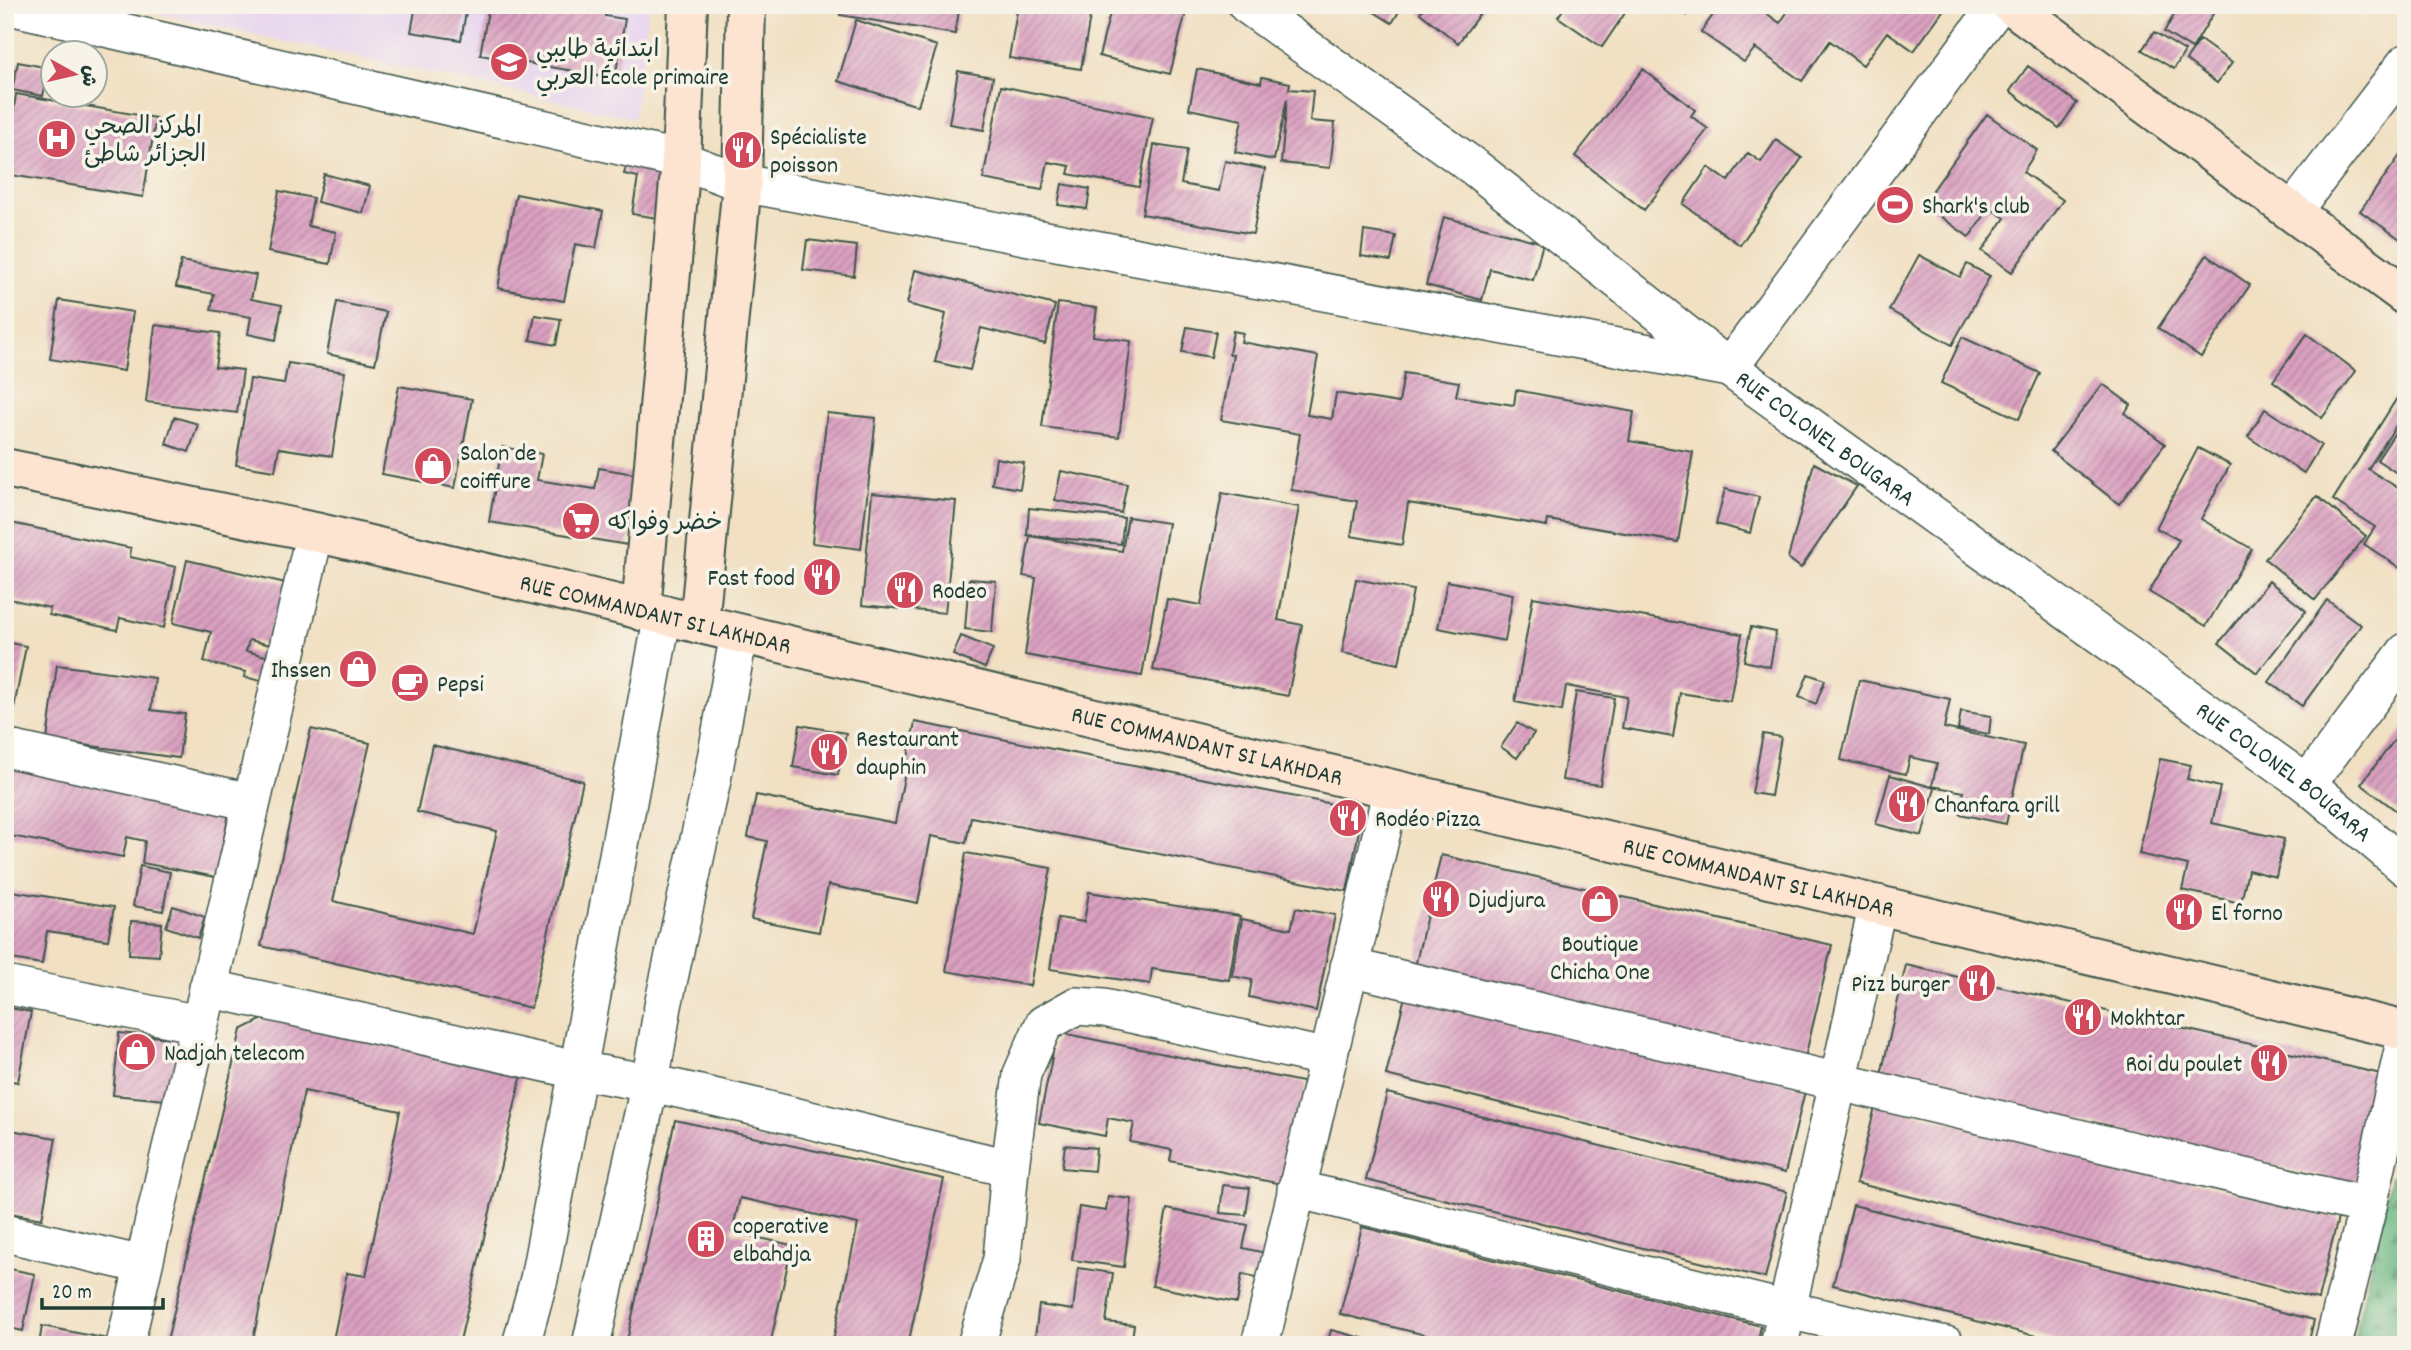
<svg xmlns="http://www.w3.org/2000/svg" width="2411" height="1350" font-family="Dekko,'Playpen Sans Arabic',sans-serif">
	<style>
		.built { fill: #e6d2f0 }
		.forest { fill: url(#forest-firs); stroke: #447a5a; stroke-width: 2 }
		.building { fill: url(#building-hatch) }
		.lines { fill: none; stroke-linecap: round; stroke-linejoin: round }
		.street-casing { stroke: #3e5549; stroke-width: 40 }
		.secondary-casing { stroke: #3e5549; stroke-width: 42 }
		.street { stroke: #fff; stroke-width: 37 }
		.secondary { stroke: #fde4d1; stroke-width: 38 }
		.labels { text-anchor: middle; stroke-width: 7; stroke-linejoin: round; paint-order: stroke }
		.poi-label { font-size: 24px; fill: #1f3d34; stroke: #f7f3e8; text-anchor: start }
		.street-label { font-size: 24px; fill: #1f3d34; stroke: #f7f3e8 }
	</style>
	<defs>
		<pattern id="forest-firs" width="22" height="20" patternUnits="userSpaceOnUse" patternTransform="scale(1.75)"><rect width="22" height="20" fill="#68b680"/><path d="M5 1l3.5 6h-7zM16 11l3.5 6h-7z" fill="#55956a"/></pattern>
		<pattern id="building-hatch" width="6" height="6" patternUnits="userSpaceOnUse" patternTransform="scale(1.75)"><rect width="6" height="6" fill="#dba0c1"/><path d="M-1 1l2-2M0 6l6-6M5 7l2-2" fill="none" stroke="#b1849e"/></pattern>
	</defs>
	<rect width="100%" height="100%" fill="#f7f3e8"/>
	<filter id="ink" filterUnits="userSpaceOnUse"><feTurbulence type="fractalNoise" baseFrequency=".0143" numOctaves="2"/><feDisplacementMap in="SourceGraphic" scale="14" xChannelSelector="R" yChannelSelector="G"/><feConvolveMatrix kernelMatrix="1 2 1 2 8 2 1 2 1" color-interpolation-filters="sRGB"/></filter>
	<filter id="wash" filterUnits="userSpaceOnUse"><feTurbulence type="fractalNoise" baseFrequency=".00686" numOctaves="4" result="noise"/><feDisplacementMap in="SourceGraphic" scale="28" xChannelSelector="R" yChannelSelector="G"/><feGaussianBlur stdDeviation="1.57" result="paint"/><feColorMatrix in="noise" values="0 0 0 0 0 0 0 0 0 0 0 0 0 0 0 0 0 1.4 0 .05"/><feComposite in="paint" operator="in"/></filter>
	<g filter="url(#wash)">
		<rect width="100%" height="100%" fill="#f1e0c2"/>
		<path class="built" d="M119 5H649L634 118Z"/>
		<path class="forest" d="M2391 1177 2406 1180V1345H2353Z"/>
		<g id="blocks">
			<path class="building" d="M416 5 466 12 461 40 411 32Z
				M489 5H607L605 16 625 19 615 78 480 55Z
				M842 5H960L955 34 840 15Z
				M1018 5H1092L1081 69 1009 58Z
				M1112 5H1160L1186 12 1170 74 1099 56Z
				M1363 5H1403L1392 23Z
				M1425 5H1486L1458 43 1420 13Z
				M1566 5H1614L1625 13 1602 47 1558 17Z
				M1672 5H1693L1686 15Z
				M1720 5H1755L1780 23 1792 5H1947L1914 51 1887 32 1863 65 1830 41 1802 81 1755 48 1744 62 1701 32Z
				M2180 5H2202L2214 12 2192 49 2164 32Z
				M856 20 937 46 918 106 838 81Z
				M2154 32 2185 51 2174 69 2142 50Z
				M2200 40 2232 63 2217 83 2186 60Z
				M18 62 49 68 43 96 12 90Z
				M2028 66 2077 103 2059 128 2010 91Z
				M1197 69 1261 83 1262 77 1290 83 1289 89 1313 91 1310 121 1335 123 1330 168 1281 163 1287 99 1274 160 1235 152 1242 120 1189 109Z
				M1643 69 1695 110 1691 116 1708 129 1644 210 1575 156Z
				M958 71 993 77 984 130 949 124Z
				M1001 86 1153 117 1139 187 1068 174 1070 166 1048 162 1042 190 983 179Z
				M16 94 156 118 143 197 5 174Z
				M60 94H84L83 100Z
				M1987 114 2037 150 2023 172 2063 200 2012 272 1982 251 2005 218 1990 208 1969 237 1923 204Z
				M1776 140 1802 158 1740 245 1683 204 1708 167 1728 181 1748 153 1761 162Z
				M1154 145 1187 150 1181 184 1219 191 1225 161 1265 169 1253 234 1142 214Z
				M2406 147V243L2360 211Z
				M626 167 671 174 664 219 632 214 638 177 624 174Z
				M324 174 370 186 363 213 317 202Z
				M1062 184 1090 189 1087 209 1058 205Z
				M279 191 313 198 308 226 336 232 330 264 268 252Z
				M516 194 603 211 596 248 575 244 564 301 498 288Z
				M1444 217 1543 243 1533 280 1490 269 1482 300 1426 285Z
				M1364 231 1396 236 1391 261 1361 256Z
				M807 240 857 246 854 276 803 270Z
				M1919 255 1960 277 1967 264 1990 276 1952 345 1889 310Z
				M2207 255 2250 285 2201 357 2158 328Z
				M181 261 256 275 251 299 282 305 276 340 248 334 251 317 211 310 214 294 176 287Z
				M915 270 1055 305 1045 344 981 328 970 370 935 362 946 314 907 304Z
				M59 300 133 312 124 371 50 359Z
				M337 302 386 312 375 364 327 354Z
				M1058 303 1097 308 1093 336 1131 341 1119 437 1042 427Z
				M535 315 561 319 556 345 530 340Z
				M155 325 220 333 215 367 243 370 237 413 146 402Z
				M1187 327 1216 332 1211 357 1182 352Z
				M1233 331 1243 333 1241 342 1318 356 1307 415 1332 419 1336 393 1399 403 1404 373 1459 382 1456 396 1514 405 1516 390 1634 412 1629 441 1693 452 1678 542 1548 520 1547 526 1408 503 1402 545 1351 536 1357 501 1291 490 1300 434 1221 420 1233 355 1229 354Z
				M2307 334 2356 371 2322 418 2273 381Z
				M1962 337 2040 373 2019 419 1941 383Z
				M288 363 345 372 332 456 279 448 275 471 236 465 250 379 284 384Z
				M2103 384 2131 405 2125 413 2165 444 2119 504 2051 451Z
				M399 386 472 399 455 488 382 474Z
				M2397 398 2406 404V410L2368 469 2406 493V565L2403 570 2364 544 2375 527 2333 500Z
				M2265 409 2321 445 2304 473 2248 437Z
				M827 413 876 418 861 549 812 543Z
				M2406 416V479L2377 460Z
				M174 417 198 424 189 452 166 444Z
				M502 447 542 454 537 480 595 489 599 468 640 475 628 545 489 522Z
				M2198 448 2230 465 2201 519 2252 549 2206 626 2149 592 2179 540 2156 528Z
				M996 458 1024 463 1020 489 992 484Z
				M1814 463 1857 486 1801 568 1788 558Z
				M1061 471 1127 484 1121 513 1055 500Z
				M1725 489 1759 497 1750 533 1716 524Z
				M872 493 956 501 945 613 862 605Z
				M1222 493 1299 507 1278 620 1302 625 1288 696 1153 670 1167 599 1201 605Z
				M2317 496 2366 536 2315 600 2265 559Z
				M1029 508 1124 518 1121 544 1027 535Z
				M1128 517 1168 523 1142 676 1025 655 1036 578 1023 576 1030 536 1122 551Z
				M11 523 131 548 130 557 176 567 164 628 120 618 117 630 49 615 50 608 5 598V524L10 525Z
				M187 560 290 584 275 646 249 640 246 651 277 659 271 683 244 677 246 672 204 662 211 632 173 623Z
				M969 579 996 581 992 632 965 629Z
				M1356 579 1413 590 1399 664 1342 653Z
				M1447 581 1513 594 1505 641 1438 628Z
				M2269 581 2306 611 2257 673 2219 643Z
				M1533 597 1742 634 1730 701 1680 693 1673 737 1622 728 1627 697 1566 686 1562 711 1515 702Z
				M2327 600 2361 625 2302 706 2269 682Z
				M1751 627 1776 632 1770 667 1744 661Z
				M961 636 993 649 985 668 953 655Z
				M5 642 26 646 13 713 5 711Z
				M57 665 155 678 151 710 185 714 179 758 47 740Z
				M1808 674 1825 680 1816 704 1799 697Z
				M1859 680 1950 699 1944 728 2024 745 2006 824 1960 814 1964 792 1932 786 1937 763 1910 757 1906 774 1841 760Z
				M1576 692 1614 698 1600 785 1562 780Z
				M1961 711 1991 716 1989 734 1958 729Z
				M915 722 1363 810 1347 891 971 817 966 843 931 836 918 903 828 885 819 932 751 919 767 841 748 837 756 795 895 823Z
				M1517 723 1534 733 1517 758 1501 747Z
				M800 725 846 733 838 775 793 767Z
				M2406 725V818L2361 784Z
				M311 729 370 743 333 901 473 934 497 831 417 812 432 745 583 781 531 1008 261 946Z
				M1763 734 1781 737 1771 796 1752 793Z
				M2160 759 2191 765 2187 779 2220 787 2212 823 2284 839 2276 877 2248 870 2241 903 2182 890 2188 865 2139 854Z
				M5 765 230 809 216 877 142 863 145 841 127 837 123 857 5 835Z
				M1890 775 1935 788 1922 836 1876 824Z
				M966 853 1051 868 1030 986 946 971Z
				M1441 855 1832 945 1804 1062 1414 971Z
				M140 866 170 872 163 911 133 906Z
				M5 890 114 907 108 940 47 931 42 964 5 958Z
				M1089 892 1240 916 1229 980 1152 969 1150 984 1050 969 1058 918 1084 922Z
				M173 906 205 917 198 938 166 927Z
				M1296 908 1335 915 1316 1011 1249 997 1252 980 1232 976 1242 919 1291 929Z
				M131 921 162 923 159 956 129 954Z
				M1906 965 2381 1074 2356 1185 1881 1075Z
				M1407 988 1806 1087 1785 1173 1386 1075Z
				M5 1007 31 1012 18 1082 5 1080Z
				M273 1014 522 1074 459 1345H332L347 1273 366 1276 400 1111 304 1091 252 1345H166L241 1030Z
				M1057 1032 1307 1083 1286 1185 1170 1161 1172 1150 1130 1142 1134 1123 1108 1118 1105 1136 1039 1123Z
				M119 1033 182 1039 176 1101 113 1095Z
				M1387 1093 1787 1192 1765 1278 1366 1180Z
				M1876 1103 2338 1218 2318 1299 1856 1183Z
				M675 1120 944 1179 908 1345H832L858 1224 740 1198 732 1232 792 1245 770 1345H626Z
				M5 1129 56 1138 42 1219 5 1212Z
				M1065 1145 1096 1148 1094 1171 1062 1168Z
				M1223 1185 1250 1188 1246 1215 1220 1213Z
				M1108 1196 1132 1199 1124 1267 1072 1260 1079 1207 1106 1211Z
				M1853 1205 2314 1320 2308 1345H2072L1833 1285Z
				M1167 1209 1248 1225 1243 1248 1270 1254 1265 1279 1242 1274 1237 1303 1152 1286Z
				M1362 1227 1761 1326 1757 1345H1466L1340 1314Z
				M5 1268 35 1274 23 1331 5 1327Z
				M1078 1268 1113 1273 1106 1322 1134 1325 1131 1345H1034L1039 1305 1073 1310Z
				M42 1326 108 1339 107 1345H39Z
				M1331 1330 1385 1344V1345H1327Z"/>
		</g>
	</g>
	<g filter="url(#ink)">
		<use href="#blocks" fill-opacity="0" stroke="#3e5549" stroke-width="2"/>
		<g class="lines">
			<defs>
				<g id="street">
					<path d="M5 5 681 160 742 183 1729 368 1998 5"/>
					<path id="s1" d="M1247 5 1474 167 1729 368 2307 784 2406 868"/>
					<path d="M2292 212 2406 63"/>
					<path d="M739 634 712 780 663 1006 650 1083C771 1108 890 1142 1010 1168L1002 1259 976 1345"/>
					<path d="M5 748 251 802"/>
					<path d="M2307 784 2406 652"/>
					<path d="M1349 967 2368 1206"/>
					<path d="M5 985 199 1024"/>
					<path d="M208 988 577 1070 650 1083 591 1345"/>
					<path d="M1010 1168 1022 1074 1044 1024 1076 1006 1104 1008 1328 1058"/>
					<path d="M1296 1189 1787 1310 1946 1345"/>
					<path d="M5 1233 143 1265"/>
					<path d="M125 1345 315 532"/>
					<path d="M521 1345 539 1279 663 614"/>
					<path d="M1260 1345 1392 789"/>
					<path d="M1779 1345 1878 904"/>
					<path d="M2333 1345 2368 1206 2406 1037"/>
				</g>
				<g id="secondary">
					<path d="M2011 5 2406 296"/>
					<path id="s2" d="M5 468 315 532 2406 1031"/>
					<path d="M641 611 681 160 688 5"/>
					<path d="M699 624 742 183 746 5"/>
				</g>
			</defs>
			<use href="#street" class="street-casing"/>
			<use href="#secondary" class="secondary-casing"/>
			<use href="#street" class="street"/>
			<use href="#secondary" class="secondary"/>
		</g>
	</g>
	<defs>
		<symbol id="school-disc" viewBox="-11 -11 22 22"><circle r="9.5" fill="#d1495b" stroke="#f7f3e8"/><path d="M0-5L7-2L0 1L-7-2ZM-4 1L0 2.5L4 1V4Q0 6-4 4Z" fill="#fff"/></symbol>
		<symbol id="hospital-disc" viewBox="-11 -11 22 22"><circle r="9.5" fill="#d1495b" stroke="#f7f3e8"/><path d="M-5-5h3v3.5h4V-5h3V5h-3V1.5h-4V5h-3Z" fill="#fff"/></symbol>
		<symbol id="restaurant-disc" viewBox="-11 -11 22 22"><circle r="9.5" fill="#d1495b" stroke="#f7f3e8"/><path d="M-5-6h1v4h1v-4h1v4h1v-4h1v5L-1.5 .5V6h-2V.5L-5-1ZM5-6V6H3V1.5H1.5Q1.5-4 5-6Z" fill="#fff"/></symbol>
		<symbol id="stadium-disc" viewBox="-11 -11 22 22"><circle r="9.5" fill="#d1495b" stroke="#f7f3e8"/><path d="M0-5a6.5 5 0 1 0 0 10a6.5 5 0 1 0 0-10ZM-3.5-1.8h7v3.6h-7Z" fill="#fff"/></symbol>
		<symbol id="shop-disc" viewBox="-11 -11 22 22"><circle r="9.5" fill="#d1495b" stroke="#f7f3e8"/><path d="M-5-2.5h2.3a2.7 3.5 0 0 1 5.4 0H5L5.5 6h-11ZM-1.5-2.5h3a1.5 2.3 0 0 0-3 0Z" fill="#fff"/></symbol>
		<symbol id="supermarket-disc" viewBox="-11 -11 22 22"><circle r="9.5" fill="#d1495b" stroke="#f7f3e8"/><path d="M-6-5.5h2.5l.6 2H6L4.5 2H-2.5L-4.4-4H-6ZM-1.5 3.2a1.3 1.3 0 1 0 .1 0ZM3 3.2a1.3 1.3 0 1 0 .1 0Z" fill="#fff"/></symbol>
		<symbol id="cafe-disc" viewBox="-11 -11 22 22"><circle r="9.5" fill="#d1495b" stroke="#f7f3e8"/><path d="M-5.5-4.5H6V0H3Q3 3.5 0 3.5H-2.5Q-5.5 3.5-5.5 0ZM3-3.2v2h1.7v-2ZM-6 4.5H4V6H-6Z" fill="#fff"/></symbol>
		<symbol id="building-disc" viewBox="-11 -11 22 22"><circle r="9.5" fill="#d1495b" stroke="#f7f3e8"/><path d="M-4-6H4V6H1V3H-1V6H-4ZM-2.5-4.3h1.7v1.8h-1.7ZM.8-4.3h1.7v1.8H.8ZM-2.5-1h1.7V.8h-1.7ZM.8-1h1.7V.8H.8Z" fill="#fff"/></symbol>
	</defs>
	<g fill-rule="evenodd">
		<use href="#school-disc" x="487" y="40" width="44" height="44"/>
		<use href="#hospital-disc" x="35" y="117" width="44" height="44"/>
		<use href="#restaurant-disc" x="721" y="128" width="44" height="44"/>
		<use href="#stadium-disc" x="1873" y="183" width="44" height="44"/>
		<use href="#shop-disc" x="411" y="444" width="44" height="44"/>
		<use href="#supermarket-disc" x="559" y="499" width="44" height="44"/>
		<use href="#restaurant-disc" x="800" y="555" width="44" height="44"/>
		<use href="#restaurant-disc" x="883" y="568" width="44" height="44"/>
		<use href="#shop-disc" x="336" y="647" width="44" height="44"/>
		<use href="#cafe-disc" x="388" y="661" width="44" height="44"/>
		<use href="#restaurant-disc" x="807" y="730" width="44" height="44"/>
		<use href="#restaurant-disc" x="1885" y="782" width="44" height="44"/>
		<use href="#restaurant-disc" x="1326" y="796" width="44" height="44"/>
		<use href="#restaurant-disc" x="1419" y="877" width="44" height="44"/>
		<use href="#shop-disc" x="1578" y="882" width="44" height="44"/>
		<use href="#restaurant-disc" x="2162" y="890" width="44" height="44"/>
		<use href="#restaurant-disc" x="1955" y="961" width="44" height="44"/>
		<use href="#restaurant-disc" x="2061" y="995" width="44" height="44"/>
		<use href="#shop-disc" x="115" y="1030" width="44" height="44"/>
		<use href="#restaurant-disc" x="2247" y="1041" width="44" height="44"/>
		<use href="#building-disc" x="684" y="1217" width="44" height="44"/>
	</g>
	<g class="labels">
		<g class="poi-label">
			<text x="536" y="56">ابتدائية طايبي<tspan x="536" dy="28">العربي École primaire</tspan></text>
			<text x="84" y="133">المركز الصحي<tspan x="84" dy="28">الجزائر شاطئ</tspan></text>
			<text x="770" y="144">Spécialiste<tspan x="770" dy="28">poisson</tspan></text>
			<text x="1922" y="213">Shark's club</text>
			<text x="460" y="460">Salon de<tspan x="460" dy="28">coiffure</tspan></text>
			<text x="608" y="529">خضر وفواكه</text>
			<text x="795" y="585" text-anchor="end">Fast food</text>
			<text x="932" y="598">Rodeo</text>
			<text x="331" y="677" text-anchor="end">Ihssen</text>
			<text x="437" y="691">Pepsi</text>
			<text x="856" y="746">Restaurant<tspan x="856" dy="28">dauphin</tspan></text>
			<text x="1934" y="812">Chanfara grill</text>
			<text x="1375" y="826">Rodéo Pizza</text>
			<text x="1468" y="907">Djudjura</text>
			<text x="2211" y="920">El forno</text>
			<text x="1600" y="951" text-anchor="middle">Boutique<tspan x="1600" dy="28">Chicha One</tspan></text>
			<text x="1950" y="991" text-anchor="end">Pizz burger</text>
			<text x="2110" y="1025">Mokhtar</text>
			<text x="164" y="1060">Nadjah telecom</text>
			<text x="2242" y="1071" text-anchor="end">Roi du poulet</text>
			<text x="733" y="1233">coperative<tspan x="733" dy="28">elbahdja</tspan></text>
		</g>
		<g class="street-label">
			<text dy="8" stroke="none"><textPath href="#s1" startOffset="723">RUE COLONEL BOUGARA</textPath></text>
			<text dy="8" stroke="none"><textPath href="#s2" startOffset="667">RUE COMMANDANT SI LAKHDAR</textPath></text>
			<text dy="8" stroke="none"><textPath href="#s2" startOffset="1234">RUE COMMANDANT SI LAKHDAR</textPath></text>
			<text dy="8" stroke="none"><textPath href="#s1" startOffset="1290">RUE COLONEL BOUGARA</textPath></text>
			<text dy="8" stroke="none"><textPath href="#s2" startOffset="1801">RUE COMMANDANT SI LAKHDAR</textPath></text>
		</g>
	</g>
	<rect width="2411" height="1350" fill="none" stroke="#f7f3e8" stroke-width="28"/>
	<g transform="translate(74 74) rotate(98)"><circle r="33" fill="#f7f3e8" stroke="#a1aaa0" stroke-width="2"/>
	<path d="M0-5L12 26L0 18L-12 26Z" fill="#d1495b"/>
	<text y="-10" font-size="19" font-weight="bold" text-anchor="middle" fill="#1f3d34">ش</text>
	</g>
	<path d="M42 1298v10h121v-10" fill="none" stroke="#1f3d34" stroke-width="3.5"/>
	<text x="52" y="1298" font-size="21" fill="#1f3d34" stroke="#f7f3e8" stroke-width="5" paint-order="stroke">20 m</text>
</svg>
